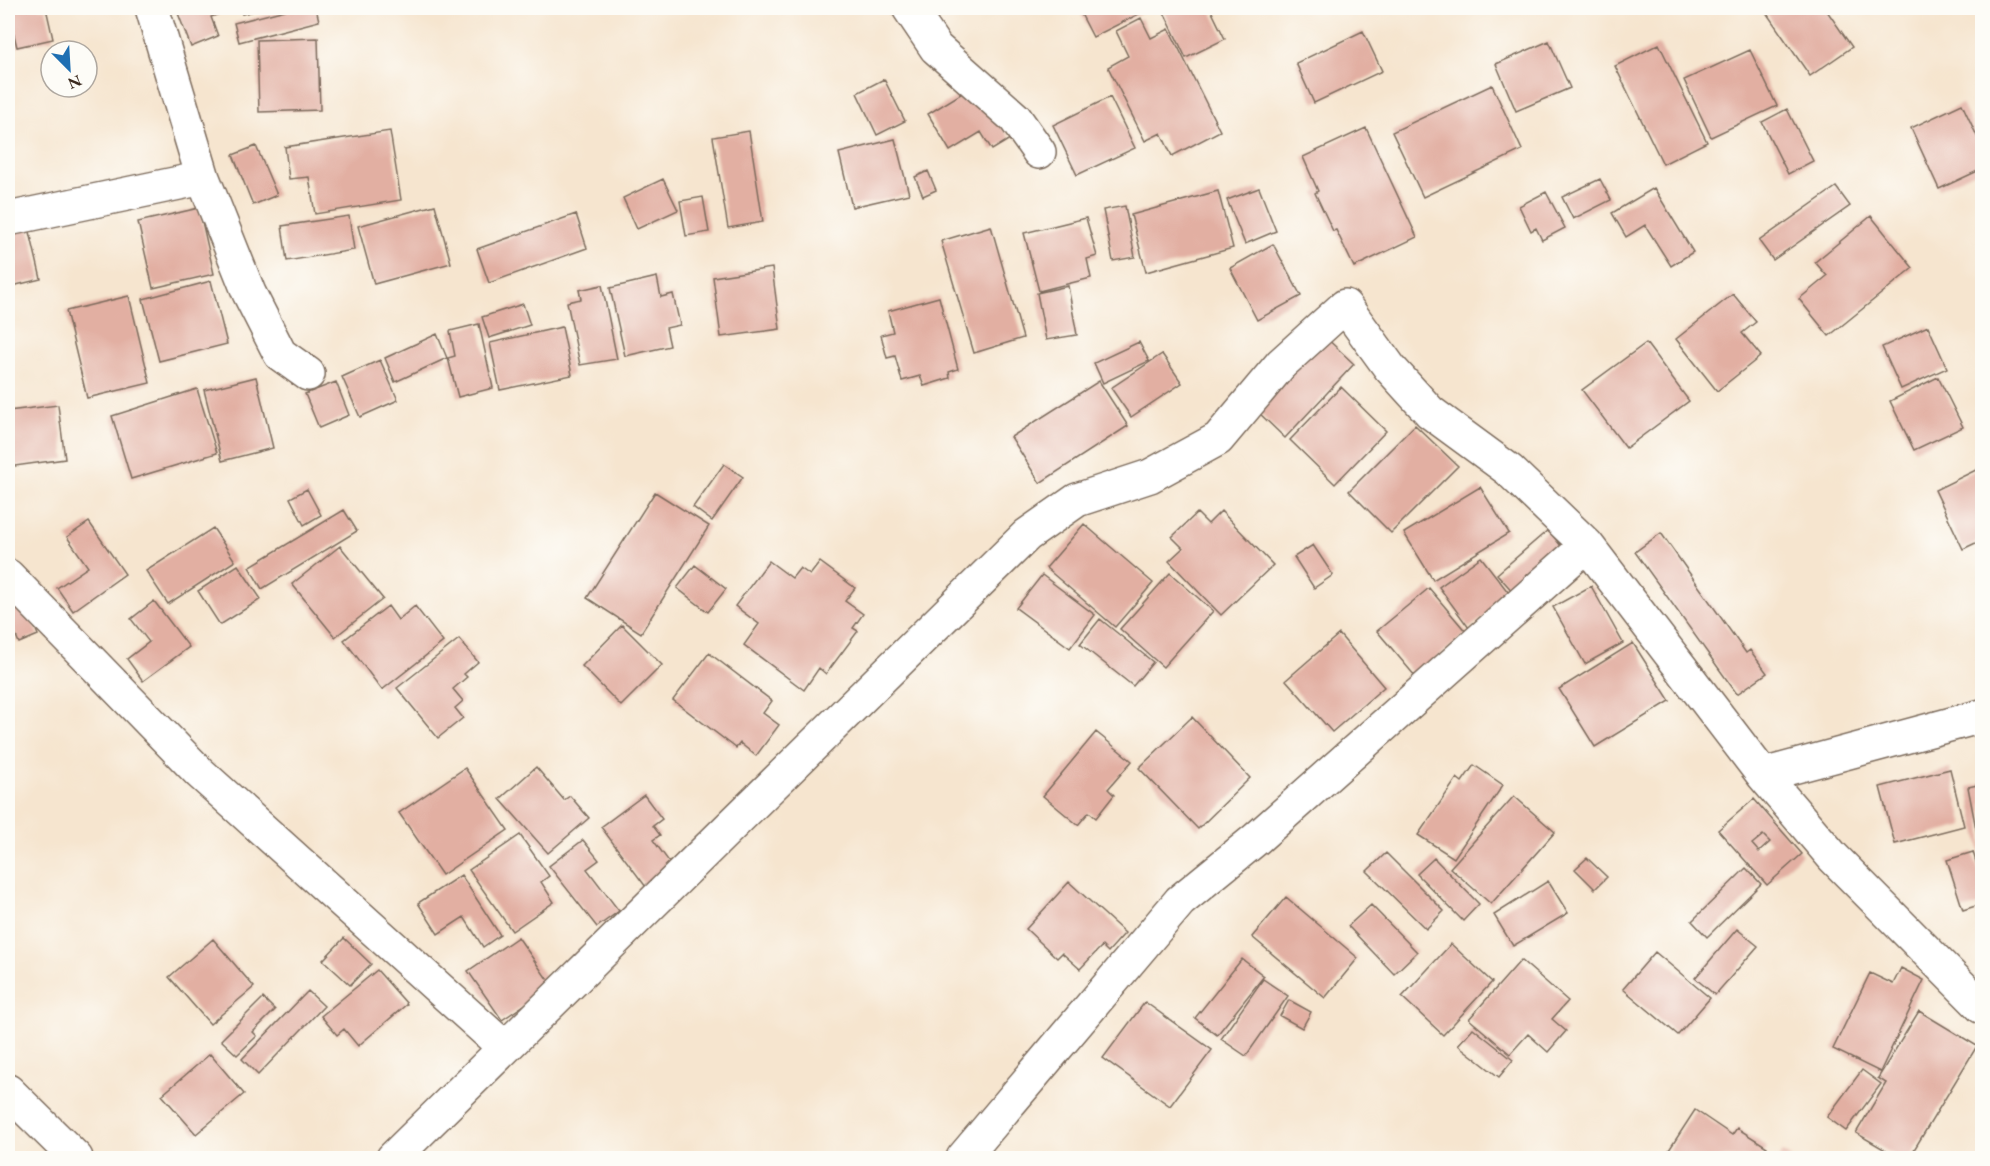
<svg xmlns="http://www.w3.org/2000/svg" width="1990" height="1166" font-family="'EB Garamond',serif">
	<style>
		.building { fill: #e2afa2; fill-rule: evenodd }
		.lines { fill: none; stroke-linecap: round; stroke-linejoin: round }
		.street-casing { stroke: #7c6b5c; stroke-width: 36 }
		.street { stroke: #fff; stroke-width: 33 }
	</style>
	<rect width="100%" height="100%" fill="#fdfcf7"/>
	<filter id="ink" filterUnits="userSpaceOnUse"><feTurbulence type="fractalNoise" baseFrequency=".0167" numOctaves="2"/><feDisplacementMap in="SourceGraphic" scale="12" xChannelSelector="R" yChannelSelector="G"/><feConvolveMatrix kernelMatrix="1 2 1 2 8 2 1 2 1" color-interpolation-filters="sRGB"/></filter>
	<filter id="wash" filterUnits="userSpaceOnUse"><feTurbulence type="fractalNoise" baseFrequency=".008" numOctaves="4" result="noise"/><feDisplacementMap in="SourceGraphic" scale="24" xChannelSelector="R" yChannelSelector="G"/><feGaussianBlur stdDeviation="1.35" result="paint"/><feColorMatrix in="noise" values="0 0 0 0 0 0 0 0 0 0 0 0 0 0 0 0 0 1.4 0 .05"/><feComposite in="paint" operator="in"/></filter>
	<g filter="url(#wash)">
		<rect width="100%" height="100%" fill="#f6e5cf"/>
		<g id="blocks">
			<path class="building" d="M8 8H46L53 39 17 47 14 35 8 37Z
				M176 8H226L227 11 211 17 218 36 191 47Z
				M241 8H266L242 14Z
				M293 8H316L319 21 239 42 234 23Z
				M1078 8H1146L1147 10 1093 37Z
				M1162 8H1210L1225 39 1186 58Z
				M1763 8H1825L1852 47 1810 76Z
				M1141 18 1151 38 1169 29 1220 131 1172 156 1161 133 1145 141 1108 67 1128 56 1116 31Z
				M1363 31 1382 71 1314 103 1296 63Z
				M318 38 320 110 259 112 257 40Z
				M1549 41 1570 88 1516 111 1496 64Z
				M1659 44 1707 142 1663 164 1615 66Z
				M1750 50 1777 106 1711 137 1684 80Z
				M884 79 905 121 877 135 857 93Z
				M977 84 1010 139 992 150 981 132 950 151 928 114Z
				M1492 85 1522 150 1423 197 1392 132Z
				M1110 97 1135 148 1077 175 1053 125Z
				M1962 104 1982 147V169L1939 189 1911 128Z
				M1787 109 1813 161 1788 174 1762 122Z
				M1366 128 1417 237 1354 267 1336 230 1333 231 1315 193 1318 191 1303 157Z
				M390 131 401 200 315 214 309 177 289 179 285 147Z
				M749 131 763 222 728 228 713 137Z
				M895 139 909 194 852 207 839 153Z
				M256 146 277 195 253 205 233 155Z
				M928 171 936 190 923 196 915 177Z
				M663 179 678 210 637 229 623 198Z
				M1600 179 1611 200 1573 219 1562 197Z
				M8 186 14 210 8 212Z
				M1836 187 1850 206 1773 260 1759 241Z
				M1259 188 1276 231 1245 244 1227 200Z
				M1654 188 1693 252 1671 266 1645 225 1626 237 1612 213Z
				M1218 191 1233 248 1146 272 1131 215Z
				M1546 192 1565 228 1542 240 1536 228 1531 231 1519 206Z
				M703 197 709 232 686 236 680 201Z
				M435 205 451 263 374 284 358 226Z
				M1125 206 1135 257 1113 261 1103 210Z
				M199 208 214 274 153 288 138 222Z
				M576 214 587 248 489 283 477 249Z
				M349 216 354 250 287 261 282 226Z
				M1871 216 1913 268 1829 336 1799 299 1827 276 1815 262Z
				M1086 218 1097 256 1087 259 1091 278 1039 291 1024 233Z
				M27 219 41 279 8 287V224Z
				M991 226 1023 338 974 353 941 241Z
				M1273 244 1301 296 1257 320 1230 268Z
				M772 268 780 329 721 337 713 277Z
				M657 277 661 297 673 294 680 325 666 328 670 346 625 356 610 288Z
				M211 281 227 344 159 361 143 299Z
				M602 285 617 359 580 365 567 302 581 299 579 290Z
				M1068 286 1077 335 1046 340 1037 293Z
				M1733 294 1756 322 1742 333 1761 356 1717 391 1676 339Z
				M129 296 150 383 87 398 66 311Z
				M939 297 958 369 949 372 950 378 924 386 920 376 902 381 895 356 887 358 881 335 893 332 888 311Z
				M523 304 530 325 489 338 482 317Z
				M479 324 493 388 458 397 448 358 455 356 450 331Z
				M1928 326 1947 368 1901 389 1882 347Z
				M562 327 572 375 500 390 490 343Z
				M437 334 447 358 395 382 385 358Z
				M1322 334 1354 364 1285 438 1254 408Z
				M1139 342 1149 361 1103 383 1094 363Z
				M1646 343 1689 401 1626 448 1582 390Z
				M1162 354 1182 383 1131 417 1111 388Z
				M380 360 398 400 360 417 342 377Z
				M256 377 273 448 222 461 204 390Z
				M1938 377 1963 427 1914 450 1890 401Z
				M1099 381 1128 426 1040 483 1011 437Z
				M336 382 349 415 319 428 305 394Z
				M1341 387 1386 431 1335 484 1290 440Z
				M197 389 217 453 131 479 112 416Z
				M58 405 65 459 8 467V411Z
				M1415 425 1458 466 1391 533 1349 491Z
				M724 464 743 477 712 521 693 507Z
				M1982 467V540L1963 549 1935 490Z
				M1480 487 1509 533 1433 580 1404 533Z
				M307 489 321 515 304 525 290 498Z
				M655 492 709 526 641 633 587 598Z
				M344 510 357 531 262 589 249 567Z
				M1221 511 1273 565 1221 615 1169 561 1183 548 1172 537 1197 513 1208 524Z
				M89 522 125 574 73 611 57 588 88 567 67 537Z
				M1084 524 1153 583 1115 627 1046 568Z
				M213 528 235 561 168 604 146 571Z
				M1548 530 1566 552 1516 595 1497 574Z
				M1661 533 1746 653 1750 650 1767 673 1737 694 1635 552Z
				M1313 545 1333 575 1314 588 1294 557Z
				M340 546 383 599 335 637 292 584Z
				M1481 557 1512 597 1469 628 1439 587Z
				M769 561 792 578 800 568 810 575 820 562 855 588 845 601 863 614 853 628 858 631 826 674 819 668 804 690 744 645 759 624 735 606Z
				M238 565 261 599 220 625 198 591Z
				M695 565 726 589 708 612 677 588Z
				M1170 573 1213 611 1163 667 1120 629Z
				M1042 575 1095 615 1070 648 1016 608Z
				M1591 586 1623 643 1585 664 1553 607Z
				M1429 588 1467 633 1415 676 1377 631Z
				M24 601 38 635 19 643 8 616V608Z
				M154 601 189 647 143 681 127 659 149 642 131 619Z
				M388 606 398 620 415 606 443 642 382 690 344 640Z
				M1100 619 1153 662 1133 686 1080 644Z
				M622 625 662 665 621 706 582 666Z
				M1339 634 1384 687 1332 732 1286 680Z
				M459 639 478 662 464 674 467 677 453 689 463 701 455 708 463 718 438 738 397 688Z
				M1633 643 1670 701 1595 747 1559 689Z
				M709 653 772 701 763 713 779 725 756 756 740 743 736 748 673 700Z
				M1192 717 1250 778 1198 829 1139 768Z
				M1096 732 1132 761 1108 789 1114 795 1096 818 1089 812 1078 825 1043 796Z
				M1474 765 1503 785 1454 858 1418 835 1457 778 1462 782Z
				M536 767 564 800 570 796 589 818 548 853 500 799Z
				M465 768 508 830 442 875 399 813Z
				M1950 769 1964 826 1895 844 1880 787Z
				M1982 784V855H1981L1968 787Z
				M644 795 662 819 653 826 660 835 653 840 673 867 646 887 601 827Z
				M1514 796 1555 832 1491 904 1450 868Z
				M1754 799 1802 854 1767 885 1718 830ZM1763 835 1770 842 1759 852 1752 844Z
				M520 835 549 876 541 882 554 902 512 931 469 870Z
				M583 840 599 860 587 869 619 911 597 927 549 866Z
				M1973 852 1982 881V904L1963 910 1947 860Z
				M1386 853 1444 911 1426 929 1367 871Z
				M1434 858 1479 904 1463 921 1417 874Z
				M1587 858 1607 877 1595 889 1575 869Z
				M1746 868 1761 884 1707 937 1692 921Z
				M461 875 500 935 483 947 464 917 438 934 418 903Z
				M1548 881 1568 913 1513 946 1494 915Z
				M1069 882 1125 933 1108 952 1102 946 1080 969 1062 953 1057 958 1026 929Z
				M1286 897 1358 958 1325 998 1252 937Z
				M1371 905 1417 952 1394 974 1348 926Z
				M1737 929 1758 946 1715 995 1695 978Z
				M518 937 552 986 502 1020 468 971Z
				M344 938 371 964 350 985 323 960Z
				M213 939 254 987 210 1024 169 977Z
				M1451 944 1492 982 1443 1035 1402 997Z
				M1655 952 1710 998 1678 1035 1623 989Z
				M1242 959 1264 976 1217 1035 1195 1018Z
				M1521 960 1568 1001 1552 1019 1566 1031 1548 1052 1528 1034 1510 1054 1469 1019Z
				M1901 968 1924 980 1880 1072 1833 1049 1870 973 1893 984Z
				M377 970 407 1004 358 1046 344 1029 337 1035 321 1016Z
				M1263 979 1288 996 1246 1056 1221 1039Z
				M308 991 324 1006 258 1075 242 1059Z
				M263 998 275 1010 253 1032 257 1036 237 1055 221 1040Z
				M1289 1000 1311 1012 1302 1028 1280 1016Z
				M1145 1002 1212 1050 1170 1106 1103 1058Z
				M1919 1011 1977 1046 1909 1158H1899L1856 1133 1886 1083 1878 1078Z
				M1473 1028 1513 1060 1499 1077 1458 1045Z
				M210 1054 244 1094 196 1134 162 1095Z
				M1862 1070 1881 1084 1846 1131 1827 1117Z
				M1695 1110 1732 1135 1737 1128 1767 1147 1760 1158H1682L1669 1150Z
				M1782 1152 1792 1158H1778Z"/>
		</g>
	</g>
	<g filter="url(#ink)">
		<use href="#blocks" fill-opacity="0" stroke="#7c6b5c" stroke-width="1.5"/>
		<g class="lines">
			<defs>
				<path id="street" d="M152 8 203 178 249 293 280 354 308 374
					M909 8 936 48 1015 118 1039 152
					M8 219 203 178
					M8 576 200 773 505 1048
					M1763 775 1982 716
					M8 1091 76 1158
					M393 1158 1027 535 1077 500 1150 476 1218 439 1281 364 1345 306 1390 368 1430 412 1509 470 1587 545 1763 775 1833 857 1982 1007
					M963 1158 1180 901 1256 839 1587 545"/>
			</defs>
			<use href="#street" class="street-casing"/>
			<use href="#street" class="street"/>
		</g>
	</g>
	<rect width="1990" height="1166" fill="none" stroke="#fdfcf7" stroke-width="30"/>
	<g transform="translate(69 69) rotate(156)"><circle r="28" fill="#fdfcf7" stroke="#afa8a0" stroke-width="1.5"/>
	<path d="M0-4.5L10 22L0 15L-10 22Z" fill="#1f6fb2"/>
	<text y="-9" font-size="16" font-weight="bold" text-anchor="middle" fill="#3b2a1e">N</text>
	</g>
</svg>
